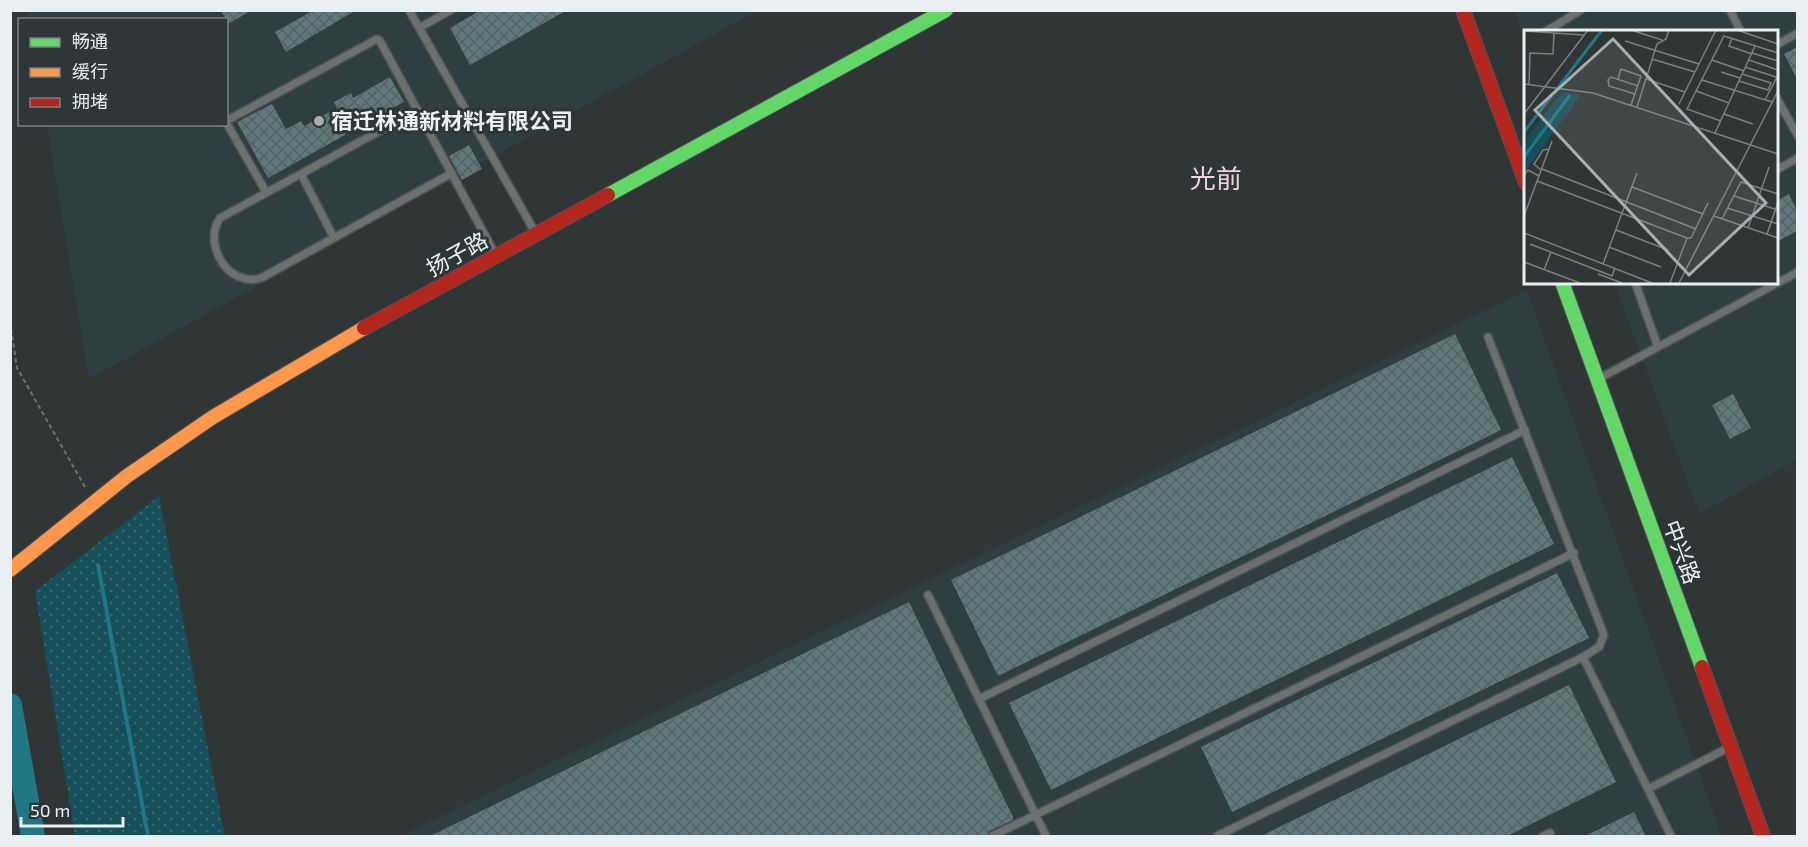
<svg xmlns="http://www.w3.org/2000/svg" width="1808" height="847" font-family="'Exo 2','Noto Sans SC',sans-serif">
	<style>
		.built { fill: #2e3e41 }
		.grass { fill: url(#grass-dots) }
		.lines { fill: none; stroke-linecap: round; stroke-linejoin: round }
		.stream { stroke: #217786; stroke-width: 4 }
		.river { stroke: #217786; stroke-width: 24 }
		.building { fill: url(#building-cross-hatch) }
		.lane-casing { stroke: #4f5354; stroke-width: 10 }
		.fast-casing { stroke: #4f5354; stroke-width: 16 }
		.slow-casing { stroke: #4f5354; stroke-width: 16 }
		.jam-casing { stroke: #4f5354; stroke-width: 16 }
		.path { stroke: #6c7071; stroke-width: 2; stroke-dasharray: 4.5 3; stroke-linecap: butt }
		.lane { stroke: #6c7071; stroke-width: 7 }
		.fast { stroke: #63d668; stroke-width: 14 }
		.slow { stroke: #ff974d; stroke-width: 14 }
		.jam { stroke: #b3261e; stroke-width: 14 }
		.poi-dot { fill: #a9afb0; stroke: #2d3739; stroke-width: 2 }
		.labels { text-anchor: middle; stroke-width: 6; stroke-linejoin: round; paint-order: stroke }
		.poi-label { font-size: 22px; font-weight: bold; fill: #eaf0f1; stroke: #2d3739; text-anchor: start }
		.street-label { font-size: 22px; fill: #eaf0f1; stroke: #2d3739 }
		.quarter-label { font-size: 26px; fill: #f5d3db; stroke: #2d3739 }
		.inset-river { fill: none; stroke: #217786; stroke-width: 3 }
		.inset-road { fill: none; stroke: #7a8081; stroke-width: 1.5 }
		.view { fill: #a9afb0; fill-opacity: 0.15; stroke: #a9afb0; stroke-width: 3 }
		.inset-edge { fill: none; stroke: #eaf0f1; stroke-width: 3 }
	</style>
	<defs>
		<pattern id="grass-dots" width="8" height="8" patternUnits="userSpaceOnUse" patternTransform="scale(1.5)"><rect width="8" height="8" fill="#164f59"/><path d="M2 2h.1M6 6h.1" fill="none" stroke="#386971" stroke-width="1.8" stroke-linecap="round"/></pattern>
		<pattern id="building-cross-hatch" width="8" height="8" patternUnits="userSpaceOnUse" patternTransform="scale(1.5)"><rect width="8" height="8" fill="#60787d"/><path d="M0 0l8 8M0 8l8-8" fill="none" stroke="#546265"/></pattern>
	</defs>
	<rect width="100%" height="100%" fill="#303536"/>
	<path class="built" d="M27 11H757L89 379 47 125 226 124V20H29Z
		M1515 11H1797V460L1699 514 1614 282H1776V32H1526V40Z
		M1527 290 1722 836H400Z"/>
	<path class="grass" d="M159 496 225 836H75L35 591Z"/>
	<g class="lines">
		<path class="stream" d="M98 565 148 836"/>
		<path class="river" d="M10 705 33 836"/>
	</g>
	<path class="building" d="M221 10H252L228 24Z
		M314 10H356L286 52 275 32Z
		M481 10H567L470 65 450 28Z
		M1797 47V79L1784 54Z
		M390 77 404 102 268 178 237 122 272 104 286 129 301 121 304 126 337 108 334 102 351 93 353 98Z
		M469 145 482 169 462 180 449 156Z
		M1789 194 1797 211V231L1776 242V201Z
		M1455 334 1501 430 998 676 951 580Z
		M1733 394 1751 428 1730 439 1712 405Z
		M1512 457 1554 544 1051 790 1009 703Z
		M1557 573 1589 638 1232 812 1201 747Z
		M909 602 1013 817V820L989 831 986 837H428Z
		M1569 685 1616 782 1505 837H1259Z
		M1634 812 1646 837H1583Z"/>
	<g class="lines">
		<defs>
			<path id="lane" d="M409 10 535 232
				M1730 10 1741 32
				M419 28 451 10
				M1545 32 1581 10
				M1776 45 1798 33
				M1776 97 1798 136
				M418 110 220 218C202 245 229 288 261 278L452 173
				M226 121 377 39 380 41 495 254
				M226 122 266 192
				M1776 170 1798 158
				M301 174 334 238
				M1635 282 1658 347
				M1488 337 1604 635 1599 647 1583 657
				M1600 378 1798 272
				M928 595 1046 836
				M979 699 1525 430
				M1648 789 1728 748
				M992 836 1574 553
				M1217 836 1583 657 1671 836
				M1543 836 1550 833"/>
			<path id="fast" d="M608 195 946 10
				M1562 282 1702 667"/>
			<path id="slow" d="M10 570 127 476 213 417 364 328"/>
			<path id="jam" d="M1463 10 1526 183
				M364 328 608 195
				M1702 667 1763 836"/>
		</defs>
		<use href="#lane" class="lane-casing"/>
		<use href="#fast" class="fast-casing"/>
		<use href="#slow" class="slow-casing"/>
		<use href="#jam" class="jam-casing"/>
		<path class="path" d="M10 321 17 368 85 487"/>
		<use href="#lane" class="lane"/>
		<use href="#fast" class="fast"/>
		<use href="#slow" class="slow"/>
		<use href="#jam" class="jam"/>
	</g>
	<circle class="poi-dot" cx="319" cy="121" r="6"/>
	<g class="labels">
		<g class="poi-label">
			<text x="331" y="129">宿迁林通新材料有限公司</text>
		</g>
		<g class="street-label">
			<text transform="translate(457 254) rotate(-29)" y="8">扬子路</text>
			<text transform="translate(1682 552) rotate(70)" y="8">中兴路</text>
		</g>
		<g class="quarter-label">
			<text x="1216" y="188">光前</text>
		</g>
	</g>
	<g transform="translate(1524 30)">
		<rect width="254" height="254" fill="#303536"/>
		<path d="M38 62 57 65 0 143V111Z" fill="#164f59"/>
		<path class="inset-river" d="M0 102 78 0M0 127 46 65"/>
		<path class="inset-road" d="M107 0 138 10M213 0 254 14M0 1 60 5M208 8 205 16 228 24M101 11 175 34M228 23 254 31M128 29 171 42M188 30 220 41M225 30 254 40M221 37 252 47M197 42 216 48M94 49 97 39 117 46 107 75M122 49 161 62M178 50 248 72M215 51 244 60 247 53 218 44M0 54 69 63 254 124M5 54 6 23 29 24 30 3M172 61 205 73M111 64 85 56 84 50 87 47 114 56M241 70 253 47M155 74 192 0M113 77 133 14 142 9 145 0M0 84 64 0M200 84 229 94M197 91 163 79 200 6 254 23M191 103 231 16M18 139 172 199M17 140 10 134 19 120 25 119M0 145 4 140 15 146M13 151 163 208 146 253M108 157 179 184M210 166 254 180M203 178 254 194M0 186 28 111M190 186 254 208M198 189 217 152 254 164M224 198 245 137M92 200 144 220M0 203 128 253M243 204 254 172M163 208H167L184 173M6 214 88 246 91 238M85 217 137 237M0 232 56 253M79 234 113 143M20 240 27 222M74 244 98 253M155 253 254 61"/>
		<path class="view" d="M89 9 242 173 165 245 11 80Z"/>
		<rect width="254" height="254" class="inset-edge"/>
	</g>
	<rect width="1808" height="847" fill="none" stroke="#eaf0f1" stroke-width="24"/>
	<rect x="18" y="18" width="210" height="108" fill="#2d3739" stroke="#798183" stroke-width="1.5"/>
	<rect x="30" y="38" width="30" height="9" fill="#63d668" stroke="#798183" stroke-width="1.5"/>
	<text x="72" y="48" font-size="18" fill="#eaf0f1">畅通</text>
	<rect x="30" y="68" width="30" height="9" fill="#ff974d" stroke="#798183" stroke-width="1.5"/>
	<text x="72" y="78" font-size="18" fill="#eaf0f1">缓行</text>
	<rect x="30" y="98" width="30" height="9" fill="#b3261e" stroke="#798183" stroke-width="1.5"/>
	<text x="72" y="108" font-size="18" fill="#eaf0f1">拥堵</text>
	<path d="M21 817v9h102v-9" fill="none" stroke="#eaf0f1" stroke-width="3"/>
	<text x="30" y="817" font-size="18" fill="#eaf0f1" stroke="#2d3739" stroke-width="4.5" paint-order="stroke">50 m</text>
</svg>
